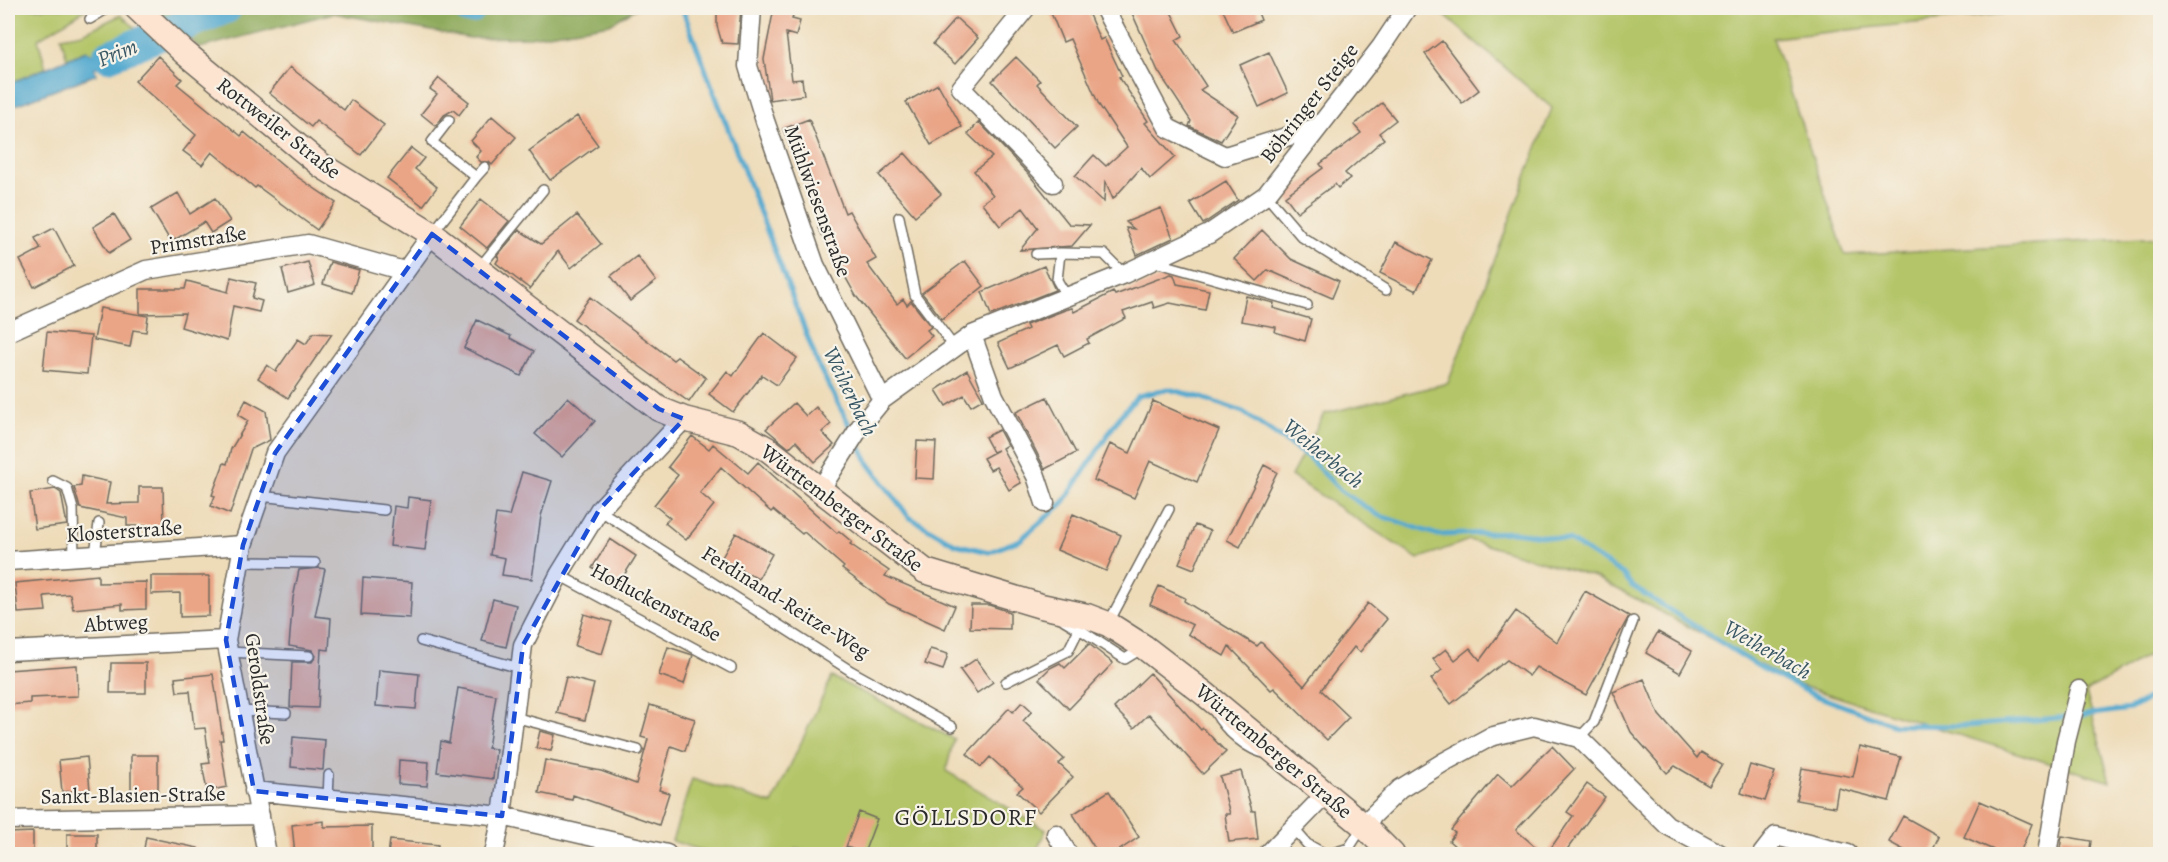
<svg xmlns="http://www.w3.org/2000/svg" width="2168" height="862" font-family="Alegreya,serif">
	<style>
		.green { fill: #b3c568; stroke: #6f784a; stroke-width: 1.5 }
		.forest { fill: #8eaa5c; stroke: #5c6a44; stroke-width: 1.5 }
		.water { fill: #52a9cf; stroke: #3e6a7d; stroke-width: 1.5 }
		.lines { fill: none; stroke-linecap: round; stroke-linejoin: round }
		.stream { stroke: #52a9cf; stroke-width: 5 }
		.river { stroke: #52a9cf; stroke-width: 32 }
		.building { fill: #eaa486 }
		.lane-casing { stroke: #6f695d; stroke-width: 12 }
		.street-casing { stroke: #6f695d; stroke-width: 21 }
		.secondary-casing { stroke: #6f695d; stroke-width: 27 }
		.lane { stroke: #fff; stroke-width: 9 }
		.street { stroke: #fff; stroke-width: 18 }
		.secondary { stroke: #fde4d1; stroke-width: 24 }
		.marked { fill: #1d4ed8; fill-opacity: 0.2; stroke: #1d4ed8; stroke-width: 4.5; stroke-dasharray: 12 8; stroke-linejoin: round }
		.labels { text-anchor: middle; stroke-width: 4.5; stroke-linejoin: round; paint-order: stroke }
		.street-label { font-size: 21px; fill: #2b2b2b; stroke: #f7f3e8 }
		.water-label { font-size: 22px; font-style: italic; fill: #395764; stroke: #f7f3e8 }
		.quarter-label { font-size: 24px; letter-spacing: 1.5px; fill: #2b2b2b; stroke: #f7f3e8 }
	</style>
	<rect width="100%" height="100%" fill="#f7f3e8"/>
	<filter id="ink" filterUnits="userSpaceOnUse"><feTurbulence type="fractalNoise" baseFrequency=".0167" numOctaves="2"/><feDisplacementMap in="SourceGraphic" scale="12" xChannelSelector="R" yChannelSelector="G"/><feConvolveMatrix kernelMatrix="1 2 1 2 8 2 1 2 1" color-interpolation-filters="sRGB"/></filter>
	<filter id="wash" filterUnits="userSpaceOnUse"><feTurbulence type="fractalNoise" baseFrequency=".008" numOctaves="4" result="noise"/><feDisplacementMap in="SourceGraphic" scale="24" xChannelSelector="R" yChannelSelector="G"/><feGaussianBlur stdDeviation="1.35" result="paint"/><feColorMatrix in="noise" values="0 0 0 0 0 0 0 0 0 0 0 0 0 0 0 0 0 1.4 0 .05"/><feComposite in="paint" operator="in"/></filter>
	<g filter="url(#wash)">
		<rect width="100%" height="100%" fill="#eedcb9"/>
		<path class="green" d="M8 8H88L38 39 46 68 8 84Z
			M1436 8H2056L1773 38 1845 255 2160 237V648L2086 692 2110 782 1796 684 1595 577 1469 540 1418 559 1291 476 1324 414 1448 383 1552 108Z
			M121 15 141 33 104 48 95 55 86 51 67 59 61 37 83 33Z
			M832 677 954 739 946 771 1046 830 1035 854H818L796 848 793 854H713L672 841 692 779 772 804Z"/>
		<path class="forest" d="M155 8H637L610 24 530 37 470 38 333 13 200 48Z"/>
		<path class="water" d="M141 33 157 46 94 68 97 74 8 108V84L86 51 95 55 104 48Z"/>
		<g class="lines">
			<path class="stream" d="M682 8 819 367 853 432
				M857 441 869 464 909 517 955 544 989 552 1020 540 1064 502 1120 416 1138 396 1168 389 1199 397 1243 412 1308 457 1341 491 1378 515 1438 535 1514 532 1569 540 1623 574 1632 586 1761 668 1814 695 1895 725 1967 726 2068 717
				M2077 716 2130 709 2160 692"/>
			<path class="river" d="M468 8H471
				M108 56 226 8"/>
		</g>
		<g id="blocks">
			<path class="building" d="M717 8H741L738 44 722 43 717 26Z
				M774 8H796L792 19 800 21 796 36 786 33 792 80 802 79 804 95 770 100 764 59Z
				M1049 8H1086L1100 40 1104 38 1122 76 1119 77 1148 121 1145 123 1175 157 1150 179 1141 168 1113 199 1105 180 1104 202 1075 176 1094 155 1106 166 1127 147 1099 105 1070 39 1063 42Z
				M1143 8H1169L1183 36 1176 40 1206 86 1200 90 1238 115 1221 141 1189 126 1191 121 1158 71 1132 13Z
				M1222 8H1256L1261 20 1233 32Z
				M956 18 978 38 955 64 933 44Z
				M1442 41 1479 90 1462 103 1425 54Z
				M1269 52 1288 93 1259 107 1240 65Z
				M158 56 182 79 177 84 241 136 244 132 296 176 336 203 317 230 257 186 255 188 212 152 202 165 183 151 196 135 135 81Z
				M1016 57 1040 81 1037 84 1077 127 1055 148 992 81Z
				M290 67 344 110 351 100 384 125 361 155 316 121 311 127 269 93Z
				M439 78 469 102 459 115 453 110 444 115 436 126 421 114 437 94 430 89Z
				M938 84 962 127 931 145 906 102Z
				M1382 103 1396 120 1379 133 1384 139 1345 173 1350 178 1338 188 1335 184 1297 212 1285 196 1323 168 1320 164 1361 133 1354 125Z
				M492 116 516 137 492 165 489 162H481L476 157 481 151 471 141Z
				M577 116 598 145 550 180 529 151Z
				M809 119 845 213 849 211 876 259 867 264 897 304 903 299 907 305 911 301 931 327 927 330 932 336 905 358 856 296 818 228 824 225 802 166 798 167 783 129Z
				M979 122 1031 177 1069 224 1090 225 1072 246 1020 250 1038 228 1023 208 1000 226 982 203 993 195 974 171 992 157 968 134Z
				M411 148 424 158 415 169 437 187 423 206 387 178Z
				M905 153 941 194 915 216 879 175Z
				M1226 181 1238 200 1203 224 1190 203Z
				M178 193 190 214 215 198 230 221 211 233 204 222 171 242 151 209Z
				M481 199 509 221 487 248 460 226Z
				M1161 208 1173 238 1137 255 1126 228 1134 229 1126 222Z
				M114 214 130 240 109 253 93 227Z
				M577 215 601 244 571 268 558 251 530 289 496 263 499 258 497 256 519 230 541 244Z
				M54 228 74 266 34 287 20 260 41 249 35 238Z
				M1262 230 1291 259 1339 281 1332 298 1268 270 1257 281 1234 259Z
				M1396 242 1432 260 1416 291 1380 273Z
				M637 256 656 281 630 301 611 276Z
				M965 261 984 286 942 319 922 293Z
				M308 262 315 285 288 293 282 269Z
				M330 262 359 270 352 293 323 284Z
				M1044 266 1055 290 991 315 982 292Z
				M1171 274 1174 275 1177 284 1209 290 1205 310 1170 303 1154 308 1152 302 1123 312 1126 318 1087 339 1089 343 1064 356 1058 345 1010 368 998 343 1028 329 1026 325 1065 310 1072 308 1074 312 1113 292 1115 295Z
				M231 277 256 283 252 298 262 301 259 312 233 306 227 341 181 327 185 313 140 314V289H185L187 281 228 292Z
				M1246 296 1274 303 1273 308 1311 319 1305 341 1275 332 1276 327 1241 321Z
				M590 297 673 360 677 357 706 378 689 402 574 319Z
				M100 308 148 316 146 332 133 330 130 347 94 340Z
				M477 320 511 336 510 338 534 351 521 376 464 348Z
				M47 332 91 336 87 374 43 370Z
				M313 333 332 334 288 398 258 378 267 365 276 371 298 339 306 344Z
				M764 333 797 358 777 385 762 375 733 412 709 394 727 371 733 376Z
				M967 370 983 399 971 406 964 395 946 406 936 390Z
				M568 397 595 421 562 457 535 434Z
				M1047 397 1076 453 1045 469 1016 412Z
				M246 400 266 411 270 440 251 449 230 514 211 506 215 496 212 495 224 463 227 464 231 449 248 421 238 415Z
				M1153 401 1219 430 1197 482 1150 461 1134 498 1094 480 1110 444 1130 453Z
				M794 403 806 416 816 407 831 424 822 432 834 445 815 462 796 441 789 448 766 429Z
				M999 430 1007 445 1002 448 1021 483 1009 490 996 467 990 470 983 458 998 450 993 452 985 437Z
				M692 436 709 449 713 444 748 473 758 462 837 533 839 531 852 542 850 544 889 571 885 576 955 606 945 629 889 604 842 569 844 567 804 532 802 534 773 510 771 512 721 467 700 493 714 505 686 540 665 523 670 518 654 505 678 475 668 467Z
				M917 441 936 442 934 479 915 478Z
				M1264 465 1277 472 1240 547 1227 540Z
				M522 472 552 481 541 516 532 579 502 575 505 558 490 555 496 514 509 516Z
				M82 476 110 482 106 504 139 503V487H163L164 526H127V518L80 508 74 487 81 486Z
				M55 489 61 493 67 525 35 529 30 493Z
				M408 497 431 500 425 550 390 546 394 506 407 508Z
				M1073 514 1121 535 1106 571 1057 550Z
				M1195 525 1210 531 1194 569 1179 563Z
				M736 533 772 554 758 579 721 559Z
				M610 539 636 556 618 585 592 568Z
				M320 568 325 569 315 616 331 618 329 650 321 649 318 708 290 707 292 662H312L316 656 312 650 289 646 293 598 299 570Z
				M98 575V583L146 582V609L122 610V604L73 609 70 594 44 596 46 611 18 613 15 583Z
				M151 576H209V616L180 617V593L151 594Z
				M363 578 412 582 410 618 361 615Z
				M1159 586 1185 598 1184 601 1257 646 1261 642 1304 686 1368 603 1387 619 1360 652 1354 647 1321 690 1349 717 1327 740 1274 688 1271 690 1229 646 1224 656 1188 634 1193 625 1150 605Z
				M1585 591 1629 616 1586 695 1536 667 1529 676 1507 660 1451 704 1431 679 1442 670 1433 659 1446 649 1455 660 1470 648 1480 660 1516 611 1557 642Z
				M493 599 516 605 506 647 482 641Z
				M971 605H989L1010 612V629L970 628Z
				M584 614 612 622 602 654 575 646Z
				M1658 632 1692 651 1680 673 1646 653Z
				M1089 644 1113 663 1069 709 1039 679 1050 668 1060 663 1065 668Z
				M668 647 693 655 684 684 659 675Z
				M930 649 948 654 943 670 925 664Z
				M976 659 993 682 977 693 960 670Z
				M111 663H146V693H110Z
				M77 665 78 696 30 698V703L8 705V670Z
				M379 670 419 674 416 709 376 706Z
				M1150 673 1201 730 1203 728 1226 752 1203 774 1149 714 1134 728 1114 708Z
				M213 674 223 740H220L227 787 207 791 202 764 210 763 205 728 194 729 190 691 177 692 175 678Z
				M566 677 594 684 585 720 557 713Z
				M1644 679 1659 715 1697 758 1701 752 1722 765 1709 786 1675 766 1667 773 1631 732 1613 692Z
				M458 688 496 695 488 748 496 749 493 779 437 772 441 741 449 743Z
				M1022 702 1032 711 1023 721 1064 759 1059 764 1073 777 1039 812 1017 792 1023 787 990 757 981 767 967 754 1009 708 1013 712Z
				M650 705 695 719 685 751 671 746 659 790 669 793 659 825 573 795 572 800 539 793 545 760 601 771 636 784 648 739 641 737Z
				M540 731 555 735 551 751 536 748Z
				M293 737 325 740 323 770 291 767Z
				M1552 746 1574 769 1516 830 1545 855H1506L1500 849 1495 855H1465L1449 841 1455 833 1451 830 1498 774 1512 786Z
				M1860 747 1901 757 1889 801 1838 788 1835 807 1796 800 1802 768 1853 777Z
				M131 755H158V791H131Z
				M87 757 90 790 62 792 59 760Z
				M399 760 429 762 427 786 398 784Z
				M1750 765 1775 772 1765 801 1741 793Z
				M1241 771 1252 811H1255L1258 839 1229 842 1225 814H1230L1220 777Z
				M1587 784 1605 797 1563 855H1546L1573 816 1567 812Z
				M1109 791 1139 837 1112 855H1099L1073 814Z
				M1980 801 2032 824 2019 855H2005L1964 837Z
				M859 812 877 819 864 853 846 847Z
				M1903 816 1939 836 1930 855H1913L1889 842Z
				M324 821V827L372 826V850L295 855 292 825Z
				M33 832V855H8V833Z
				M67 834H97V855H67Z
				M2062 836 2091 841 2089 855H2059Z
				M146 837 198 848 197 855H143Z
				M390 840 438 845 437 855H388Z"/>
		</g>
	</g>
	<g filter="url(#ink)">
		<use href="#blocks" fill-opacity="0" stroke="#6f695d" stroke-width="1.5"/>
		<g class="lines">
			<defs>
				<path id="lane" d="M90 19 108 8
					M476 177 485 167
					M1266 195 1302 237 1386 290
					M899 217 915 295 955 348
					M432 234 476 177 432 142 449 120
					M1036 254 1060 253
					M1155 262 1307 305
					M479 268 543 190
					M1067 297 1057 280 1060 253 1104 254 1124 274
					M53 481 67 488 73 509 74 557
					M260 496 384 510
					M599 510 851 671 952 727
					M95 555 99 523
					M240 562 315 563
					M559 575 731 668
					M1109 622 1169 509
					M1079 629 1125 659 1143 648
					M421 641 520 668
					M228 652 309 656
					M1006 682 1068 651 1079 629 1064 620
					M239 711 286 713
					M1215 712C1225 730 1247 751 1268 754
					M514 717 638 750
					M1579 738 1594 722 1633 621
					M328 799 329 775
					M1293 828 1307 844 1325 854
					M1330 854 1349 848 1363 826"/>
				<path id="street" d="M752 8 748 66 765 121 815 265 882 400
					M1026 8 961 88 1053 183
					M1104 8 1168 128 1225 156 1318 127
					M8 332 146 270 308 244 404 271
					M972 335 994 396 1036 476 1045 503
					M820 490 860 427 882 400 972 335 1124 274 1209 234 1266 195 1381 47 1407 8
					M8 561 243 545
					M8 651 226 640
					M254 791 502 816 667 854
					M8 820 260 815
					M1363 825 1400 789 1444 762 1490 737 1534 726 1579 738 1667 825 1720 854
					M1056 834 1068 854
					M267 854 226 640 243 545 275 453 432 234
					M494 854 502 816 523 645 559 575 599 510 684 419
					M1268 854 1325 795
					M1762 854 1776 836 1848 854
					M2047 854 2066 741 2079 690"/>
				<path id="secondary" d="M137 8 185 53 322 166 432 234 659 409 684 419 739 433 769 450 925 571 1041 606 1087 616 1108 624 1144 647 1205 694 1363 825 1392 854"/>
			</defs>
			<use href="#lane" class="lane-casing"/>
			<use href="#street" class="street-casing"/>
			<use href="#secondary" class="secondary-casing"/>
			<use href="#lane" class="lane"/>
			<use href="#street" class="street"/>
			<use href="#secondary" class="secondary"/>
		</g>
	</g>
	<path class="marked" d="M432 234 659 409 684 419 599 510 523 645 502 816 254 791 226 640 243 545 275 453Z"/>
	<g class="labels">
		<g class="street-label">
			<text transform="translate(1309 103) rotate(-52)" y="7">Böhringer Steige</text>
			<text transform="translate(279 128) rotate(38)" y="7">Rottweiler Straße</text>
			<text transform="translate(818 201) rotate(70)" y="7">Mühlwiesenstraße</text>
			<text transform="translate(198 240) rotate(-9)" y="7">Primstraße</text>
			<text transform="translate(842 508) rotate(37)" y="7">Württemberger Straße</text>
			<text transform="translate(124 531) rotate(-4)" y="7">Klosterstraße</text>
			<text transform="translate(656 602) rotate(28)" y="7">Hofluckenstraße</text>
			<text transform="translate(786 602) rotate(32)" y="7">Ferdinand-Reitze-Weg</text>
			<text transform="translate(116 623) rotate(-3)" y="7">Abtweg</text>
			<text transform="translate(260 689) rotate(82)" y="7">Geroldstraße</text>
			<text transform="translate(1274 751) rotate(40)" y="7">Württemberger Straße</text>
			<text transform="translate(133 795) rotate(-1)" y="7">Sankt-Blasien-Straße</text>
		</g>
		<g class="water-label">
			<text transform="translate(117 52) rotate(-22)" y="8">Prim</text>
			<text transform="translate(851 391) rotate(64)" y="8">Weiherbach</text>
			<text transform="translate(1324 453) rotate(39)" y="8">Weiherbach</text>
			<text transform="translate(1768 649) rotate(30)" y="8">Weiherbach</text>
		</g>
		<g class="quarter-label">
			<text x="966" y="825">GÖLLSDORF</text>
		</g>
	</g>
	<rect width="2168" height="862" fill="none" stroke="#f7f3e8" stroke-width="30"/>
</svg>
